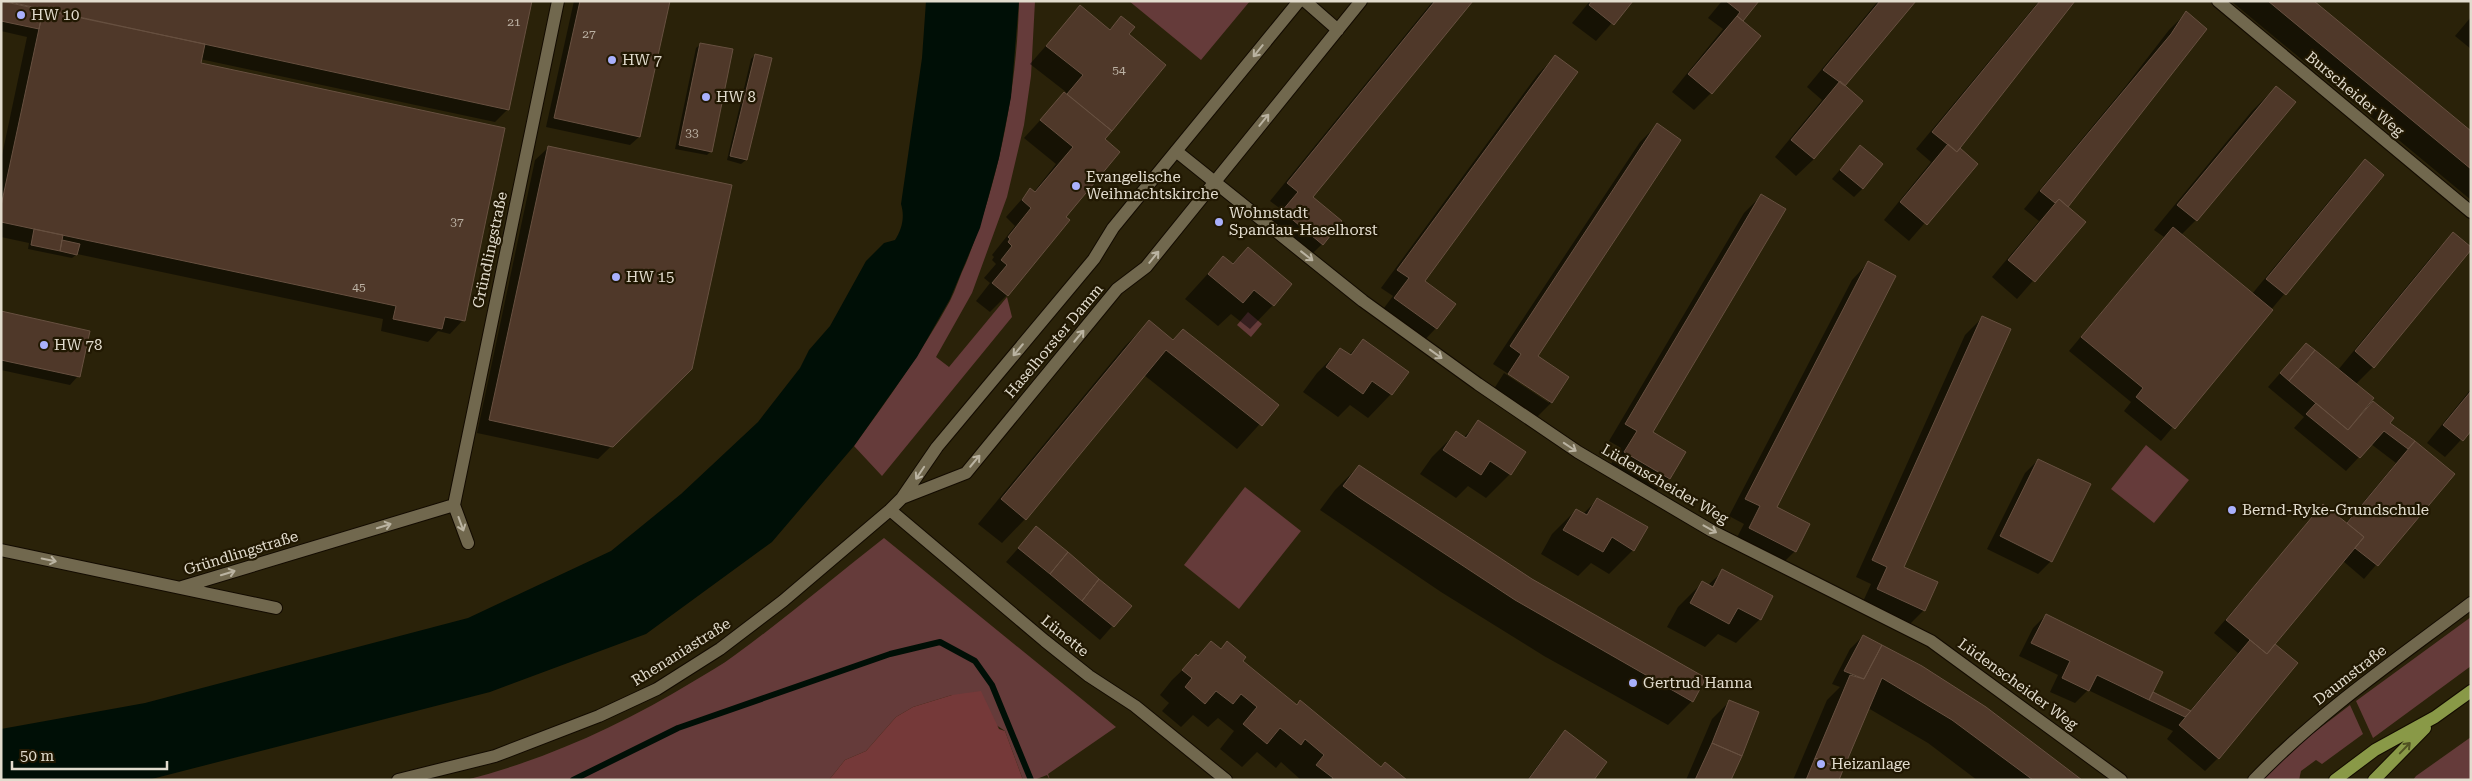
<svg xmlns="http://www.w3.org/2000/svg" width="2472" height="781" font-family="'Roboto Serif',serif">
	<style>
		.green { fill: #653b3a }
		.forest { fill: #753939 }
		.water { fill: #000f06 }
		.shadow { fill: #0007 }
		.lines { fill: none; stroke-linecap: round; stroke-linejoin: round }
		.stream { stroke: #000f06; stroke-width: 6 }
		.building { fill: #4f3829; stroke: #675040 }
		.minor-casing { stroke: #130b00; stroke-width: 14 }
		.major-casing { stroke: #130b00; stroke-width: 14 }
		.minor { stroke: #71684e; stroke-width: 12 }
		.major { stroke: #899947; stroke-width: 12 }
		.oneway { stroke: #bab3a1 }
		.oneway2 { stroke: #505221 }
		.poi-dot { fill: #a9b0fc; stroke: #211802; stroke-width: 2 }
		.labels { text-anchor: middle; stroke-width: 4.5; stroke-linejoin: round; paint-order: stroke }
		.number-label { font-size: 12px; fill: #bdb3a5 }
		.poi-label { font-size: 15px; fill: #e2dcce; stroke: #211802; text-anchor: start }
		.street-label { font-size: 15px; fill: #e2dcce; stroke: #211802 }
	</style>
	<rect width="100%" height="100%" fill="#2a2209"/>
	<path class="green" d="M1019 1H1035L1031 76 1024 125 1007 197 972 293 936 357 949 367 1007 297 1012 317 882 476 854 446C888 399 922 352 950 301 956 289 960 275 966 263 999 180 1017 90 1019 1Z
		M1129 1H1250L1201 60Z
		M1248 312 1262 324 1251 337 1237 325Z
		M2146 445 2189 480 2154 523 2111 489Z
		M1245 487 1301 531 1239 609 1184 565Z
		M884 538 1116 727 1048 774 1050 780 1047 775 1034 780H1023L1005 731 952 695 913 707 896 717 866 751 845 760 829 780H466C547 759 622 725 694 681 707 673 722 665 735 655 786 618 834 577 884 538Z
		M2471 617V666L2373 738 2356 701Z
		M2350 705 2363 734 2322 764 2316 760 2301 771 2299 780H2262L2307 738Z
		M2471 737V780H2413L2416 776Z"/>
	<path class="forest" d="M981 691 999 729 1005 731 1023 780H829L845 760 866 751 896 717 913 707 952 695Z"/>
	<path class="water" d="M926 1H1019L1011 97 999 158 980 228 950 299 917 357 854 446 772 542 646 634 490 692 148 780H1V729L145 703 468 618 611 551 681 494 758 422 800 368 809 350 830 326 866 261 884 243 895 240C902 229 905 217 901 204L922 58Z"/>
	<path class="shadow" d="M1 1H531L508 109 495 122 200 59 199 64 463 320 450 334 438 331 428 342 381 331 383 319 77 254 72 258 28 249 29 243 1 237V160L27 37 1 31Z
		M574 1H668L639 137 630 145 546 127Z
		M1433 1H1471L1311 198 1322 244 1305 261 1266 229 1282 210 1270 201Z
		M1590 1H1631L1596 41 1572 23Z
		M1722 1H1757L1741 21 1711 93 1694 110 1672 92 1723 29 1708 18Z
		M1878 1H1915L1844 87 1814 159 1796 176 1775 157 1822 100 1807 87Z
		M2039 1H2074L1958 149 1976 164 1909 241 1884 220 1931 162 1916 149Z
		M2231 1H2312L2471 133V200Z
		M1080 7 1109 30 1122 18 1127 34 1164 65 1103 139 1064 217 1007 295 990 312 976 301 990 283 984 278 996 264 992 260 994 257 992 255 1015 226 1006 217 1030 190 1033 193 1056 164 1024 138 1066 92 1030 64Z
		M2186 13 2066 207 2084 222 2017 299 1992 277 2039 221 2024 209 2125 87 2169 30Z
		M2471 17V49L2455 36Z
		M701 44 711 151 707 155 675 149 696 48Z
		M755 55 771 59 746 160 741 164 727 160 751 59Z
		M1556 56 1423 281 1454 304 1436 328 1419 346 1378 316 1393 296 1381 288 1538 74Z
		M2276 87 2294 102 2196 220 2181 235 2252 294 2348 178 2365 161 2383 176 2161 441 2124 411 2131 402 2069 351 2164 237 2154 230 2252 111Z
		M1657 125 1536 356 1567 377 1551 403 1534 420 1492 392 1504 373 1549 403V400L1493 364 1640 142Z
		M549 147 691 368 598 459 477 433 535 160Z
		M1860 147 1863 188 1854 197 1832 179Z
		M1761 196 1652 433 1684 452 1669 478 1651 496 1608 469 1621 448 1609 441 1744 213Z
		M2453 234 2373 367 2355 385 2392 419 2388 423 2453 475 2364 579 2343 561 2273 645 2218 758 2205 771 2167 739 2173 731 2088 690 2075 703 2050 692 2058 675 2019 656 2033 628 2046 615 2151 693 2190 711 2238 653 2214 633 2323 505 2346 523 2396 463 2371 444 2346 471 2294 428 2304 417 2268 387 2306 344 2338 370 2436 251Z
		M1248 248 1273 305 1250 329 1231 314 1218 326 1185 299 1223 257 1232 264Z
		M1869 262 1775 508 1809 525 1795 551 1778 568 1733 545 1744 524 1729 516 1852 280Z
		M1 313 78 376 70 385 1 370Z
		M1982 318 1902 567 1924 610 1907 627 1861 606 1871 584 1856 577 1965 335Z
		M1149 322 1172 341 1277 405 1237 449 1144 375 1025 519 1002 543 978 524 1125 346Z
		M1363 340 1391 394 1368 418 1350 405 1338 417 1303 392 1317 373 1341 349 1349 355Z
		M2471 389V429L2445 457 2427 443Z
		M1479 422 1510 474 1486 498 1468 486 1456 498 1420 474 1432 457 1456 433 1463 438Z
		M2038 460 2051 561 2038 574 1987 549 2025 473Z
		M1359 466 1692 701 1668 725 1544 656 1441 592 1320 510 1335 490Z
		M1598 499 1633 550 1609 574 1591 563 1578 576 1541 554 1552 534 1576 510 1583 514Z
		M1036 528 1130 606 1100 640 1006 562Z
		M1723 571 1760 619 1736 643 1718 634 1705 647 1667 627 1678 607 1702 583 1707 586Z
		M1863 636 2080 780H1977L1928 743 1868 708 1837 780H1793L1827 700 1840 687 1832 684 1850 649Z
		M1211 643 1241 661 1296 706 1300 702 1381 768 1405 780H1301L1281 762 1276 768 1257 752 1242 767 1220 749 1234 731 1218 718 1208 727 1193 715 1181 727 1162 711 1169 703 1160 695 1172 680Z
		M1729 702V780H1686L1712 719Z
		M1565 732 1592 780H1527L1556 741Z"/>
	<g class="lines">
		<path class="stream" d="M573 780 678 728 890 654 940 642 975 661 992 685 1031 780"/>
	</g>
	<path class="building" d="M1 1 43 10 39 29 1 21Z
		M5 1H532L509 110Z
		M580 1H670L640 137 554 118Z
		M1435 1H1473L1313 197 1342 221 1323 245 1282 211 1298 192 1287 183Z
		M1592 1H1633L1614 25 1589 5Z
		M1726 1H1759L1743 21 1737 16 1740 12Z
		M1880 1H1916L1845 86 1823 70Z
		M2040 1H2075L1957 152 1932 132Z
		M2268 1H2314L2471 131V169Z
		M1080 5 1110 30 1121 16 1135 27 1129 34 1166 65 1112 131 1067 94 1083 75 1046 46Z
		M43 10 205 44 201 63 505 128 465 321 445 317 442 329 393 319 396 306 1 222V206Z
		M2186 11 2207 29 2068 207 2059 199 2055 203 2040 191 2171 34Z
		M1737 16 1761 36 1712 94 1688 74Z
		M700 43 733 49 712 152 679 145Z
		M755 54 772 58 747 160 730 156Z
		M1555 55 1578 72 1425 281 1456 304 1437 329 1394 298 1409 278 1397 270Z
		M1840 81 1863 101 1814 159 1791 140Z
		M2276 86 2296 102 2197 221 2177 205Z
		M1064 92 1112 131 1105 139 1120 152 1066 217 1070 220 1008 296 992 283 1007 265 1001 260 1012 246 1008 242 1010 239 1008 237 1031 208 1022 200 1030 188 1035 192 1073 147 1040 120Z
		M1657 123 1681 140 1538 356 1569 377 1552 403 1508 374 1521 354 1510 346Z
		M1948 144 1957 152 1960 148 1978 164 1927 225 1900 202Z
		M1860 145 1883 164 1863 189 1840 170Z
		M548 146 732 185 692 369 613 447 489 420Z
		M2365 159 2384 175 2286 295 2266 279Z
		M1761 194 1786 209 1653 432 1686 452 1670 479 1624 452 1637 431 1625 424Z
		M2059 199 2086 222 2035 282 2008 260Z
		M2173 227 2273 310 2175 429 2136 397 2143 388 2081 337Z
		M34 229 63 235 60 251 31 245Z
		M2453 232 2471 247V250L2374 368 2355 351Z
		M62 240 80 244 77 255 60 251Z
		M1248 247 1292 284 1274 306 1254 290 1243 303 1208 274 1223 256 1233 264Z
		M1868 261 1896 276 1777 507 1810 524 1796 552 1749 528 1760 506 1745 499Z
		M1 311 90 331 80 377 1 360Z
		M1982 316 2011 329 1904 567 1938 582 1925 611 1877 589 1887 567 1872 560Z
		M1149 320 1173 340 1183 329 1279 405 1262 426 1166 350 1026 520 1001 499Z
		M1363 339 1409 372 1392 395 1372 381 1363 394 1326 367 1340 348 1351 355Z
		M2306 343 2315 350 2289 381 2280 373Z
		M2315 350 2374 398 2348 430 2289 381Z
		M2471 391V431L2463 441 2443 425Z
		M2373 401 2394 418 2390 423 2415 441 2408 449 2384 431 2360 458 2306 414 2316 403 2348 430Z
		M1478 420 1526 452 1511 475 1490 461 1481 475 1443 450 1456 431 1466 438Z
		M2415 441 2455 474 2378 566 2355 548 2364 537 2347 523Z
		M2038 459 2091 484 2052 562 2000 536Z
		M1359 465 1532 579 1706 678 1693 702 1515 600 1360 498 1343 486Z
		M1597 498 1648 527 1634 551 1612 537 1603 552 1563 530 1576 509 1587 515Z
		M2323 504 2364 537 2267 654 2226 620Z
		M1036 526 1068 552 1050 574 1018 548Z
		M1068 552 1099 579 1082 601 1050 574Z
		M1722 569 1773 596 1761 620 1738 608 1729 624 1690 603 1702 581 1713 587Z
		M1099 579 1132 606 1114 627 1082 601Z
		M2046 614 2163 672 2149 700 2097 675 2089 691 2062 678 2070 661 2031 643Z
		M1863 635 1882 645 1864 679 1844 671Z
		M2250 640 2267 654 2275 644 2298 663 2219 759 2179 725Z
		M1211 641 1221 649 1227 641 1246 657 1243 661 1297 705 1300 700 1381 767 1385 762 1407 780H1332L1333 778 1316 765 1324 755 1305 739 1301 745 1280 728 1267 744 1243 724 1257 707 1241 694 1233 704 1216 691 1205 704 1185 687 1192 678 1182 670 1196 654 1198 656Z
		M1882 645 1922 666 1986 707 2082 780H2033L1952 720 1882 678 1843 770 1815 758 1850 675 1864 679Z
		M2153 692 2191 711 2185 717 2149 700Z
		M1729 700 1759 712 1742 756 1712 743Z
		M1565 730 1607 762 1594 780H1528Z
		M1712 743 1742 756 1731 780H1695Z
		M1815 758 1843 770 1839 780H1806Z"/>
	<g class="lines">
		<defs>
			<path id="minor" d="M1305 1 1338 30
				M2218 1 2471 212
				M1176 151 1363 301 1478 384 1578 452 1712 531 1931 641 2121 780
				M902 498 966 473 1117 289 1146 267 1361 1
				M890 510 1045 641 1089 676 1135 706 1226 780
				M468 543 454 505 558 1
				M1 550 276 608
				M182 587 454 505
				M398 780 495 756 599 716 657 689 720 649 783 601 890 510 902 498 937 447 1094 259 1113 228 1299 1
				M2254 780C2318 713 2397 659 2471 603"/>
			<path id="major" d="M2335 780 2375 750 2435 717 2471 691
				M2374 780 2425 728"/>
		</defs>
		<use href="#minor" class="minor-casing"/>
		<use href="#major" class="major-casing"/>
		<use href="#minor" class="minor"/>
		<use href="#major" class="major"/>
	</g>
	<defs><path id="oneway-shaft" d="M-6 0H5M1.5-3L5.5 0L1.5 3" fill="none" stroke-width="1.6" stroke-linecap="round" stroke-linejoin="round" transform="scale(1.25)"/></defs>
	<g class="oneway">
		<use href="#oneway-shaft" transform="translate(1258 51) rotate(129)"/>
		<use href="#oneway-shaft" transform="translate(1264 120) rotate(-51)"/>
		<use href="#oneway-shaft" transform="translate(1307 256) rotate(38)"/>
		<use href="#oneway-shaft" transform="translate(1154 257) rotate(-51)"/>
		<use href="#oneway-shaft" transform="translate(1079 336) rotate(-50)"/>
		<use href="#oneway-shaft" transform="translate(1018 350) rotate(130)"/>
		<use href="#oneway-shaft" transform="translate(1436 354) rotate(36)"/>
		<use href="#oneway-shaft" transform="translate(1570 447) rotate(34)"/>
		<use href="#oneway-shaft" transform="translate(975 461) rotate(-50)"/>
		<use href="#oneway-shaft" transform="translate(920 473) rotate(124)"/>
		<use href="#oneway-shaft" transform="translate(461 524) rotate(70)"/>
		<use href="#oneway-shaft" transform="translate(384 526) rotate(-17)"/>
		<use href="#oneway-shaft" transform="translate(1710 529) rotate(29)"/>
		<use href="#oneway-shaft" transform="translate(49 560) rotate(12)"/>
		<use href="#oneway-shaft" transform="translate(228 573) rotate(-17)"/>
	</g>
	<use class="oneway2" href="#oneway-shaft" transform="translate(2405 748) rotate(-46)"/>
	<g class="poi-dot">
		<circle cx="21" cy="15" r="5"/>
		<circle cx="612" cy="60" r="5"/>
		<circle cx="706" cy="97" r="5"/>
		<circle cx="1076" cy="186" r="5"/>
		<circle cx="1219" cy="222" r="5"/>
		<circle cx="616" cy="277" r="5"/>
		<circle cx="44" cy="345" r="5"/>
		<circle cx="2232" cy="510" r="5"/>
		<circle cx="1633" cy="683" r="5"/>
		<circle cx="1821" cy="764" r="5"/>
	</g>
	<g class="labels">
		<g class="number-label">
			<text x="514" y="26">21</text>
			<text x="589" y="38">27</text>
			<text x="1119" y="74">54</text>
			<text x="692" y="137">33</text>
			<text x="457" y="226">37</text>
			<text x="359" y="291">45</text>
		</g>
		<g class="poi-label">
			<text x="31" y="20">HW 10</text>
			<text x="622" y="65">HW 7</text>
			<text x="716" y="102">HW 8</text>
			<text x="1086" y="182">Evangelische<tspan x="1086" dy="17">Weihnachtskirche</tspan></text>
			<text x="1229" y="218">Wohnstadt<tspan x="1229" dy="17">Spandau-Haselhorst</tspan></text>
			<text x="626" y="282">HW 15</text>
			<text x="54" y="350">HW 78</text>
			<text x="2242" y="515">Bernd-Ryke-Grundschule</text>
			<text x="1643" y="688">Gertrud Hanna</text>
			<text x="1831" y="769">Heizanlage</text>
		</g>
		<g class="street-label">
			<text transform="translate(2355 94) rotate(40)" y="5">Burscheider Weg</text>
			<text transform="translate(490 250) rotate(-78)" y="5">Gründlingstraße</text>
			<text transform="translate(1054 341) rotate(-50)" y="5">Haselhorster Damm</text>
			<text transform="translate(1665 484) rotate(30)" y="5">Lüdenscheider Weg</text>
			<text transform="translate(241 553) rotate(-17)" y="5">Gründlingstraße</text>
			<text transform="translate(1065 636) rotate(39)" y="5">Lünette</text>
			<text transform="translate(681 652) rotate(-32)" y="5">Rhenaniastraße</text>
			<text transform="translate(2350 675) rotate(-38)" y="5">Daumstraße</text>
			<text transform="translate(2018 684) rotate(36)" y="5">Lüdenscheider Weg</text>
		</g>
	</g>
	<rect width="2472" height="781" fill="none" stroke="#e2dcce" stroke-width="5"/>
	<path d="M12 761v8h155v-8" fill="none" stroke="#e2dcce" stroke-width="2.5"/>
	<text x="20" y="761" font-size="15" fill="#e2dcce" stroke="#211802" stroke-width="4" paint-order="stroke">50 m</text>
</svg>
